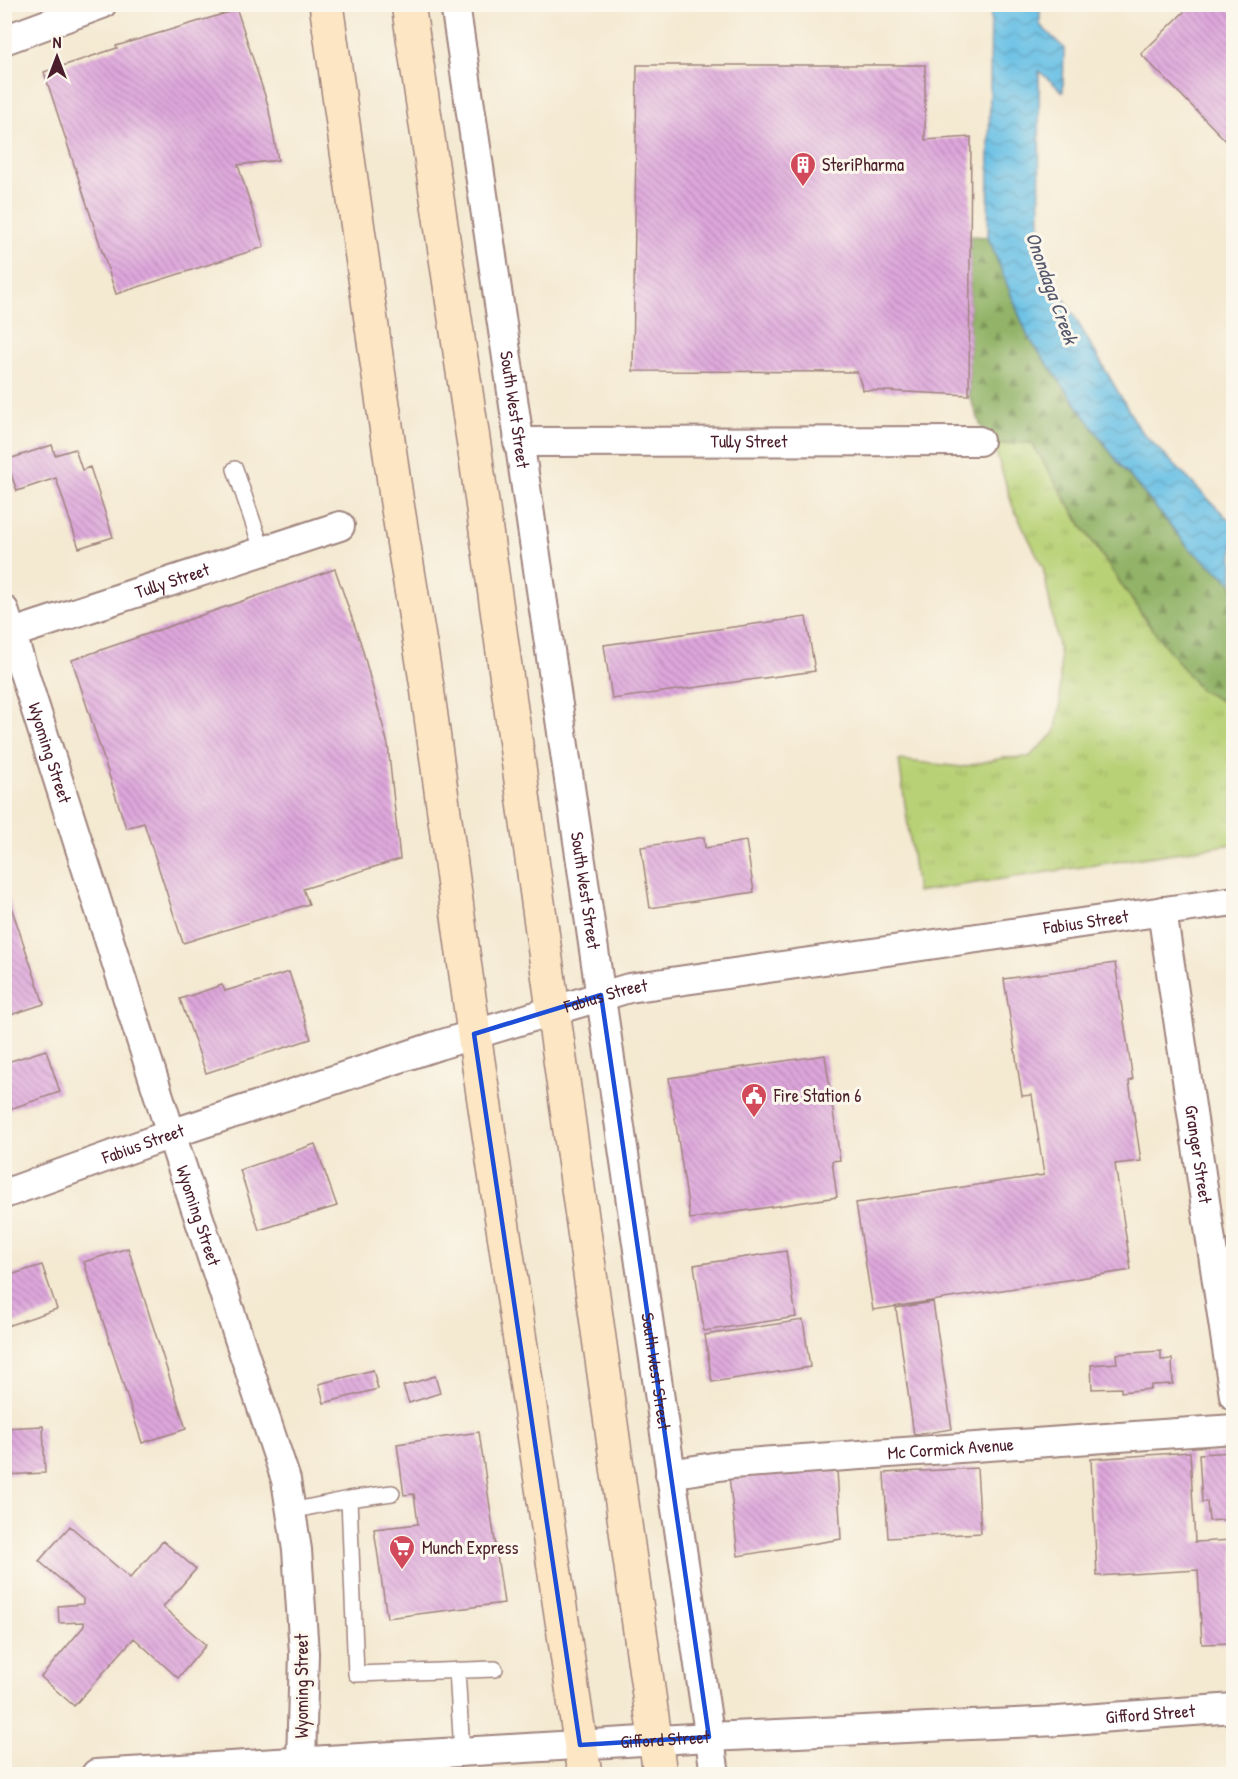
<svg xmlns="http://www.w3.org/2000/svg" width="1238" height="1779" font-family="'Patrick Hand',sans-serif">
	<style>
		.grass { fill: url(#grass-tufts); stroke: #817850; stroke-width: 1.5 }
		.forest { fill: url(#forest-firs); stroke: #6e6949; stroke-width: 1.5 }
		.water { fill: url(#water-waves); stroke: #597088; stroke-width: 1.5 }
		.building { fill: url(#building-back-hatch) }
		.lines { fill: none; stroke-linecap: round; stroke-linejoin: round }
		.lane-casing { stroke: #9f847e; stroke-width: 18 }
		.street-casing { stroke: #9f847e; stroke-width: 32 }
		.secondary-casing { stroke: #9f847e; stroke-width: 36 }
		.lane { stroke: #fff; stroke-width: 15 }
		.street { stroke: #fff; stroke-width: 28 }
		.secondary { stroke: #fce6c4; stroke-width: 33 }
		.marked { fill: none; stroke: #1d4ed8; stroke-width: 4.5; stroke-linejoin: round }
		.labels { text-anchor: middle; stroke-width: 6; stroke-linejoin: round; paint-order: stroke }
		.poi-label { font-size: 18px; fill: #4a1f2b; stroke: #fbf7ec; text-anchor: start }
		.street-label { font-size: 18px; fill: #4a1f2b; stroke: #fbf7ec }
		.water-label { font-size: 20px; font-style: italic; fill: #54576c; stroke: #fbf7ec }
	</style>
	<defs>
		<pattern id="grass-tufts" width="24" height="20" patternUnits="userSpaceOnUse" patternTransform="scale(1.5)"><rect width="24" height="20" fill="#b8d176"/><path d="M3 7l-1-3M5 7V3M7 7l1-3M15 17l-1-3M17 17v-4M19 17l1-3" fill="none" stroke="#a0b366"/></pattern>
		<pattern id="forest-firs" width="22" height="20" patternUnits="userSpaceOnUse" patternTransform="scale(1.5)"><rect width="22" height="20" fill="#92b367"/><path d="M5 1l3.5 6h-7zM16 11l3.5 6h-7z" fill="#799155"/></pattern>
		<pattern id="water-waves" width="16" height="10" patternUnits="userSpaceOnUse" patternTransform="scale(1.5)"><rect width="16" height="10" fill="#68c0e5"/><path d="M0 5q4-4 8 0t8 0" fill="none" stroke="#589bba"/></pattern>
		<pattern id="building-back-hatch" width="6" height="6" patternUnits="userSpaceOnUse" patternTransform="scale(1.5)"><rect width="6" height="6" fill="#dea7dc"/><path d="M-1 5l2 2M0 0l6 6M5-1l2 2" fill="none" stroke="#b687b3"/></pattern>
	</defs>
	<rect width="100%" height="100%" fill="#fbf7ec"/>
	<filter id="ink" filterUnits="userSpaceOnUse"><feTurbulence type="fractalNoise" baseFrequency=".0167" numOctaves="2"/><feDisplacementMap in="SourceGraphic" scale="12" xChannelSelector="R" yChannelSelector="G"/><feConvolveMatrix kernelMatrix="1 2 1 2 8 2 1 2 1" color-interpolation-filters="sRGB"/></filter>
	<filter id="wash" filterUnits="userSpaceOnUse"><feTurbulence type="fractalNoise" baseFrequency=".008" numOctaves="4" result="noise"/><feDisplacementMap in="SourceGraphic" scale="24" xChannelSelector="R" yChannelSelector="G"/><feGaussianBlur stdDeviation="1.35" result="paint"/><feColorMatrix in="noise" values="0 0 0 0 0 0 0 0 0 0 0 0 0 0 0 0 0 1.4 0 .05"/><feComposite in="paint" operator="in"/></filter>
	<g filter="url(#wash)">
		<rect width="100%" height="100%" fill="#f4e9d1"/>
		<path class="grass" d="M1032 443 1082 526 1147 622 1200 689 1233 707V844L917 892 899 760 962 767 1003 758 1029 757 1055 733 1060 708V656L1043 567 1013 507 996 452 988 444Z"/>
		<path class="forest" d="M970 236 988 237 1028 337 1117 461 1190 549 1233 583V707L1200 690 1147 622 1082 526 1032 443 988 444 969 395Z"/>
		<path class="water" d="M991 5H1040V25L1064 48 1063 92 1039 71 1040 257 1140 430 1233 524V583L1190 549 1117 461 1028 337 988 237Z"/>
		<g id="blocks">
			<path class="building" d="M1192 4H1234V149L1141 54Z
				M237 10 268 105 278 160 238 165 264 247 116 294 44 72 117 48 116 46Z
				M637 65H925V140L971 137 969 395 863 390 857 372 633 371Z
				M52 445 55 455 75 449 82 470 90 467 113 537 79 548 56 478 17 491 6 460Z
				M335 569 361 644 388 745 400 859 303 889 309 904 183 943 144 823 126 828 72 660Z
				M806 617 815 671 612 699 604 645Z
				M704 837 705 848 746 841 754 892 650 908 641 847Z
				M4 886 44 1004 4 1017Z
				M1115 963 1133 1080 1129 1081 1141 1161 1115 1164 1131 1270 873 1310 856 1203 1044 1175 1032 1095 1022 1096 1004 979Z
				M289 972 311 1039 206 1073 180 999 222 985 225 991Z
				M46 1050 60 1092 4 1111V1063Z
				M825 1055 840 1160 832 1161 837 1197 690 1219 669 1078Z
				M315 1144 337 1206 259 1230 240 1170Z
				M128 1248 186 1429 142 1443 84 1262Z
				M786 1251 796 1317 704 1331 694 1265Z
				M42 1265 57 1309 4 1327V1277Z
				M933 1302 952 1429 914 1435 896 1308Z
				M803 1320 810 1367 712 1382 705 1335Z
				M1161 1351V1360L1172 1359 1173 1384 1151 1385V1389L1121 1392V1388L1092 1389 1091 1365 1117 1363 1116 1354Z
				M373 1370 378 1389 324 1403 319 1384Z
				M435 1376 440 1393 409 1403 403 1386Z
				M43 1426 45 1473 4 1475V1428Z
				M479 1432 504 1603 387 1618 374 1529 418 1524 414 1494 404 1495 397 1444Z
				M1190 1452 1195 1542 1234 1540V1643L1202 1644 1198 1570 1097 1576 1091 1459Z
				M1234 1452V1519L1209 1521 1207 1502H1202L1199 1454Z
				M977 1468 981 1533 888 1538 884 1473Z
				M837 1469 841 1539 738 1556 729 1476Z
				M70 1526 130 1578 163 1541 196 1569 163 1607 206 1645 178 1678 134 1638 74 1706 41 1677 84 1626V1622L59 1623 58 1606 83 1604V1599L39 1561Z"/>
		</g>
	</g>
	<g filter="url(#ink)">
		<use href="#blocks" fill-opacity="0" stroke="#9f847e" stroke-width="1.5"/>
		<g class="lines">
			<defs>
				<path id="lane" d="M235 469 263 552
					M349 1499 392 1493
					M291 1511 349 1499 356 1674 495 1669
					M457 1670 462 1753"/>
				<g id="street">
					<path id="s1" d="M455 4 715 1774"/>
					<path d="M4 40 102 4"/>
					<path id="s2" d="M518 442 979 441"/>
					<path id="s3" d="M4 610 171 1134 286 1480 297 1550 304 1653 301 1763"/>
					<path id="s4" d="M4 636 340 526"/>
					<path id="s5" d="M1162 911 1234 1396"/>
					<path id="s6" d="M4 1194 171 1134 439 1045 629 988 1234 901"/>
					<path id="s7" d="M670 1474 732 1464 1234 1429"/>
					<path id="s8" d="M96 1774 709 1737 1058 1721 1234 1708"/>
				</g>
				<path id="secondary" d="M326 4 397 503 427 687 474 1034 585 1774
					M408 4 476 459 660 1774"/>
			</defs>
			<use href="#lane" class="lane-casing"/>
			<use href="#street" class="street-casing"/>
			<use href="#secondary" class="secondary-casing"/>
			<use href="#lane" class="lane"/>
			<use href="#street" class="street"/>
			<use href="#secondary" class="secondary"/>
		</g>
	</g>
	<path class="marked" d="M601 995 709 1737 580 1745 474 1034Z"/>
	<defs>
		<symbol id="building-pin" viewBox="-11 -11 22 30"><path d="M0 17L-7.5 6A9.5 9.5 0 1 1 7.5 6Z" fill="#d1495b" stroke="#fbf7ec"/><path d="M-4-6H4V6H1V3H-1V6H-4ZM-2.5-4.3h1.7v1.8h-1.7ZM.8-4.3h1.7v1.8H.8ZM-2.5-1h1.7V.8h-1.7ZM.8-1h1.7V.8H.8Z" fill="#fff"/></symbol>
		<symbol id="civic-pin" viewBox="-11 -11 22 30"><path d="M0 17L-7.5 6A9.5 9.5 0 1 1 7.5 6Z" fill="#d1495b" stroke="#fbf7ec"/><path d="M-.6-6.5H3V-4.5H.6V-3L4-1V1h2V6H-6V1h2V-1L-.6-3ZM-1.2 2.5V6h2.4V2.5Z" fill="#fff"/></symbol>
		<symbol id="supermarket-pin" viewBox="-11 -11 22 30"><path d="M0 17L-7.5 6A9.5 9.5 0 1 1 7.5 6Z" fill="#d1495b" stroke="#fbf7ec"/><path d="M-6-5.5h2.5l.6 2H6L4.5 2H-2.5L-4.4-4H-6ZM-1.5 3.2a1.3 1.3 0 1 0 .1 0ZM3 3.2a1.3 1.3 0 1 0 .1 0Z" fill="#fff"/></symbol>
	</defs>
	<g fill-rule="evenodd">
		<use href="#building-pin" x="788" y="150" width="30" height="40"/>
		<use href="#civic-pin" x="739" y="1081" width="30" height="40"/>
		<use href="#supermarket-pin" x="387" y="1533" width="30" height="40"/>
	</g>
	<g class="labels">
		<g class="poi-label">
			<text x="822" y="171">SteriPharma</text>
			<text x="774" y="1102">Fire Station 6</text>
			<text x="422" y="1554">Munch Express</text>
		</g>
		<g class="street-label">
			<text dy="6" stroke="none"><textPath href="#s1" startOffset="410">South West Street</textPath></text>
			<text dy="6" stroke="none"><textPath href="#s2" startOffset="231">Tully Street</textPath></text>
			<text dy="6" stroke="none"><textPath href="#s4" startOffset="177">Tully Street</textPath></text>
			<text dy="6" stroke="none"><textPath href="#s3" startOffset="150">Wyoming Street</textPath></text>
			<text dy="6" stroke="none"><textPath href="#s1" startOffset="896">South West Street</textPath></text>
			<text dy="6" stroke="none"><textPath href="#s6" startOffset="1120">Fabius Street</textPath></text>
			<text dy="6" stroke="none"><textPath href="#s6" startOffset="634">Fabius Street</textPath></text>
			<text dy="6" stroke="none"><textPath href="#s6" startOffset="148">Fabius Street</textPath></text>
			<text dy="6" stroke="none"><textPath href="#s5" startOffset="246">Granger Street</textPath></text>
			<text dy="6" stroke="none"><textPath href="#s3" startOffset="636">Wyoming Street</textPath></text>
			<text dy="6" stroke="none"><textPath href="#s1" startOffset="1382">South West Street</textPath></text>
			<text dy="6" stroke="none"><textPath href="#s7" startOffset="282">Mc Cormick Avenue</textPath></text>
			<text transform="translate(302 1686) rotate(-90)" y="6">Wyoming Street</text>
			<text dy="6" stroke="none"><textPath href="#s8" startOffset="1056">Gifford Street</textPath></text>
			<text dy="6" stroke="none"><textPath href="#s8" startOffset="570">Gifford Street</textPath></text>
		</g>
		<g class="water-label">
			<text transform="translate(1052 288) rotate(70)" y="7">Onondaga Creek</text>
		</g>
	</g>
	<rect width="1238" height="1779" fill="none" stroke="#fbf7ec" stroke-width="24"/>
	<g transform="translate(57 57)" stroke="#fbf7ec" stroke-width="4.5" paint-order="stroke">
	<path d="M0-4.5L10 22L0 15L-10 22Z" fill="#4a1f2b"/>
	<text y="-9" font-size="16" font-weight="bold" text-anchor="middle" fill="#4a1f2b">N</text>
	</g>
</svg>
